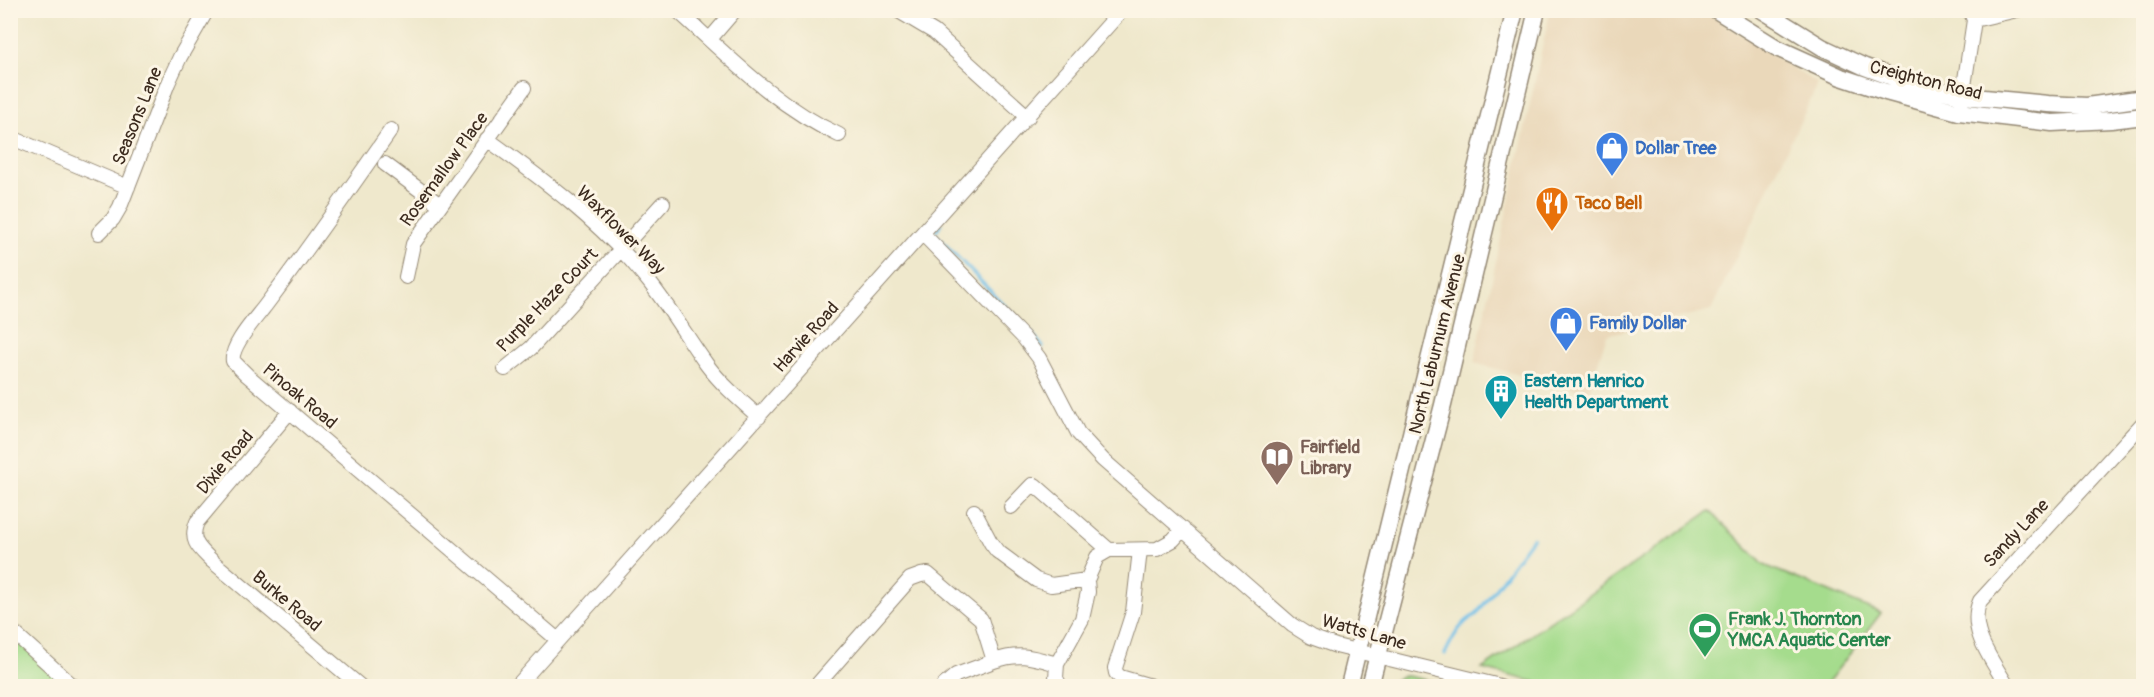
<svg xmlns="http://www.w3.org/2000/svg" width="2154" height="697" font-family="Pangolin,sans-serif">
	<style>
		.built { fill: #ead8ba }
		.green { fill: #a5dc8d; stroke: #708356; stroke-width: 1.5 }
		.lines { fill: none; stroke-linecap: round; stroke-linejoin: round }
		.stream { stroke: #6ebfe9; stroke-width: 3 }
		.minor-casing { stroke: #958975; stroke-width: 16 }
		.major-casing { stroke: #958975; stroke-width: 19 }
		.minor { stroke: #fff; stroke-width: 14 }
		.major { stroke: #fff; stroke-width: 16 }
		.labels { text-anchor: middle; stroke-width: 6; stroke-linejoin: round; paint-order: stroke }
		.street-label { font-size: 18px; fill: #3b2a1e; stroke: #fcf5e5 }
		.shop-label { font-size: 18px; font-weight: bold; fill: #366cbe; stroke: #fcf5e5; text-anchor: start }
		.food-label { font-size: 18px; font-weight: bold; fill: #c56008; stroke: #fcf5e5; text-anchor: start }
		.culture-label { font-size: 18px; font-weight: bold; fill: #0d838f; stroke: #fcf5e5; text-anchor: start }
		.education-label { font-size: 18px; font-weight: bold; fill: #785e54; stroke: #fcf5e5; text-anchor: start }
		.leisure-label { font-size: 18px; font-weight: bold; fill: #27864d; stroke: #fcf5e5; text-anchor: start }
	</style>
	<rect width="100%" height="100%" fill="#fcf5e5"/>
	<filter id="ink" filterUnits="userSpaceOnUse"><feTurbulence type="fractalNoise" baseFrequency=".0167" numOctaves="2"/><feDisplacementMap in="SourceGraphic" scale="12" xChannelSelector="R" yChannelSelector="G"/><feConvolveMatrix kernelMatrix="1 2 1 2 8 2 1 2 1" color-interpolation-filters="sRGB"/></filter>
	<filter id="wash" filterUnits="userSpaceOnUse"><feTurbulence type="fractalNoise" baseFrequency=".008" numOctaves="4" result="noise"/><feDisplacementMap in="SourceGraphic" scale="24" xChannelSelector="R" yChannelSelector="G"/><feGaussianBlur stdDeviation="1.35" result="paint"/><feColorMatrix in="noise" values="0 0 0 0 0 0 0 0 0 0 0 0 0 0 0 0 0 1.4 0 .05"/><feComposite in="paint" operator="in"/></filter>
	<g filter="url(#wash)">
		<rect width="100%" height="100%" fill="#efe8cc"/>
		<path class="built" d="M1550 11H1704L1818 84 1711 310 1607 335 1588 393 1474 363Z"/>
		<path class="green" d="M1710 511 1764 565 1881 613 1825 686H1552L1482 669Z
			M11 623 76 686H11Z
			M1401 676H1408L1450 686H1392L1393 682Z"/>
		<g class="lines">
			<path class="stream" d="M936 231 941 224
				M937 236 1035 337 1043 347
				M1445 654C1452 639 1461 621 1476 615L1533 537"/>
		</g>
	</g>
	<g filter="url(#ink)">
		<g class="lines">
			<defs>
				<path id="minor" d="M677 10C728 56 777 107 839 135
					M897 10 934 32 1028 117
					M1974 20 2017 10
					M710 39 735 10
					M1961 106 1974 20 1970 10
					M391 130C350 189 309 248 265 306 256 318 230 346 233 361L247 375 558 640
					M10 137 128 187
					M487 139C544 180 602 223 646 278 669 306 686 336 707 365 722 385 741 401 759 417
					M385 164 440 205
					M99 233 113 219 120 207 168 83 180 57 207 10
					M923 234 1023 337 1039 358 1078 433 1103 460 1292 625 1311 637 1336 646 1500 686
					M406 277 413 244 524 88
					M505 369 531 348 663 203
					M290 411 197 522C189 541 199 548 212 561L360 686
					M1011 507 1032 485H1035L1109 550
					M974 511 991 543 997 551 1036 580 1051 585 1087 580
					M1140 550 1133 612 1115 668 1116 673 1120 677 1151 686
					M12 631 73 686
					M994 661C1019 652 1033 657 1057 664
					M517 686 1122 10
					M816 686 910 579 921 575 928 574 981 619 994 661 956 675 943 686
					M1060 686 1056 678 1057 664 1082 619 1088 592 1087 580 1097 557 1109 550 1157 549 1173 540 1183 529
					M2007 686C1993 661 1967 630 1980 601L2144 422"/>
				<path id="major" d="M1716 10 1777 48 1841 77 1886 92 1959 112 2052 123 2111 120 2144 116
					M1762 10 1822 47 1865 67 1903 81 1963 96 2048 104 2087 106 2144 98
					M1349 686 1515 10
					M1370 686 1443 405 1537 10"/>
			</defs>
			<use href="#minor" class="minor-casing"/>
			<use href="#major" class="major-casing"/>
			<use href="#minor" class="minor"/>
			<use href="#major" class="major"/>
		</g>
	</g>
	<defs>
		<symbol id="shop-pin" viewBox="-11 -11 22 30"><path d="M0 17L-7.5 6A9.5 9.5 0 1 1 7.5 6Z" fill="#3f7fe0" stroke="#fcf5e5"/><path d="M-5-2.5h2.3a2.7 3.5 0 0 1 5.4 0H5L5.5 6h-11ZM-1.5-2.5h3a1.5 2.3 0 0 0-3 0Z" fill="#fff"/></symbol>
		<symbol id="restaurant-pin" viewBox="-11 -11 22 30"><path d="M0 17L-7.5 6A9.5 9.5 0 1 1 7.5 6Z" fill="#e8710a" stroke="#fcf5e5"/><path d="M-5-6h1v4h1v-4h1v4h1v-4h1v5L-1.5 .5V6h-2V.5L-5-1ZM5-6V6H3V1.5H1.5Q1.5-4 5-6Z" fill="#fff"/></symbol>
		<symbol id="building-pin" viewBox="-11 -11 22 30"><path d="M0 17L-7.5 6A9.5 9.5 0 1 1 7.5 6Z" fill="#0f9aa8" stroke="#fcf5e5"/><path d="M-4-6H4V6H1V3H-1V6H-4ZM-2.5-4.3h1.7v1.8h-1.7ZM.8-4.3h1.7v1.8H.8ZM-2.5-1h1.7V.8h-1.7ZM.8-1h1.7V.8H.8Z" fill="#fff"/></symbol>
		<symbol id="library-pin" viewBox="-11 -11 22 30"><path d="M0 17L-7.5 6A9.5 9.5 0 1 1 7.5 6Z" fill="#8d6e63" stroke="#fcf5e5"/><path d="M-6-4Q-3-5.5-.7-3.5V5Q-3 3-6 4ZM6-4Q3-5.5 .7-3.5V5Q3 3 6 4Z" fill="#fff"/></symbol>
		<symbol id="stadium-pin" viewBox="-11 -11 22 30"><path d="M0 17L-7.5 6A9.5 9.5 0 1 1 7.5 6Z" fill="#2e9e5b" stroke="#fcf5e5"/><path d="M0-5a6.5 5 0 1 0 0 10a6.5 5 0 1 0 0-10ZM-3.5-1.8h7v3.6h-7Z" fill="#fff"/></symbol>
	</defs>
	<g fill-rule="evenodd">
		<use href="#shop-pin" x="1593" y="129" width="38" height="52"/>
		<use href="#restaurant-pin" x="1533" y="184" width="38" height="52"/>
		<use href="#shop-pin" x="1547" y="304" width="38" height="52"/>
		<use href="#building-pin" x="1482" y="372" width="38" height="52"/>
		<use href="#library-pin" x="1258" y="438" width="38" height="52"/>
		<use href="#stadium-pin" x="1686" y="610" width="38" height="52"/>
	</g>
	<g class="labels">
		<g class="street-label">
			<text transform="translate(1926 80) rotate(14)" y="6">Creighton Road</text>
			<text transform="translate(137 116) rotate(-68)" y="6">Seasons Lane</text>
			<text transform="translate(444 169) rotate(-54)" y="6">Rosemallow Place</text>
			<text transform="translate(621 230) rotate(45)" y="6">Waxflower Way</text>
			<text transform="translate(547 300) rotate(-46)" y="6">Purple Haze Court</text>
			<text transform="translate(806 337) rotate(-48)" y="6">Harvie Road</text>
			<text transform="translate(1437 344) rotate(-76)" y="6">North Laburnum Avenue</text>
			<text transform="translate(300 396) rotate(40)" y="6">Pinoak Road</text>
			<text transform="translate(225 462) rotate(-50)" y="6">Dixie Road</text>
			<text transform="translate(2016 533) rotate(-47)" y="6">Sandy Lane</text>
			<text transform="translate(287 601) rotate(40)" y="6">Burke Road</text>
			<text transform="translate(1364 632) rotate(16)" y="6">Watts Lane</text>
		</g>
		<g class="shop-label">
			<text x="1635" y="154">Dollar Tree</text>
			<text x="1589" y="329">Family Dollar</text>
		</g>
		<g class="food-label">
			<text x="1575" y="209">Taco Bell</text>
		</g>
		<g class="culture-label">
			<text x="1524" y="387">Eastern Henrico<tspan x="1524" dy="21">Health Department</tspan></text>
		</g>
		<g class="education-label">
			<text x="1300" y="453">Fairfield<tspan x="1300" dy="21">Library</tspan></text>
		</g>
		<g class="leisure-label">
			<text x="1728" y="625">Frank J. Thornton<tspan x="1728" dy="21">YMCA Aquatic Center</tspan></text>
		</g>
	</g>
	<rect width="2154" height="697" fill="none" stroke="#fcf5e5" stroke-width="36"/>
</svg>
